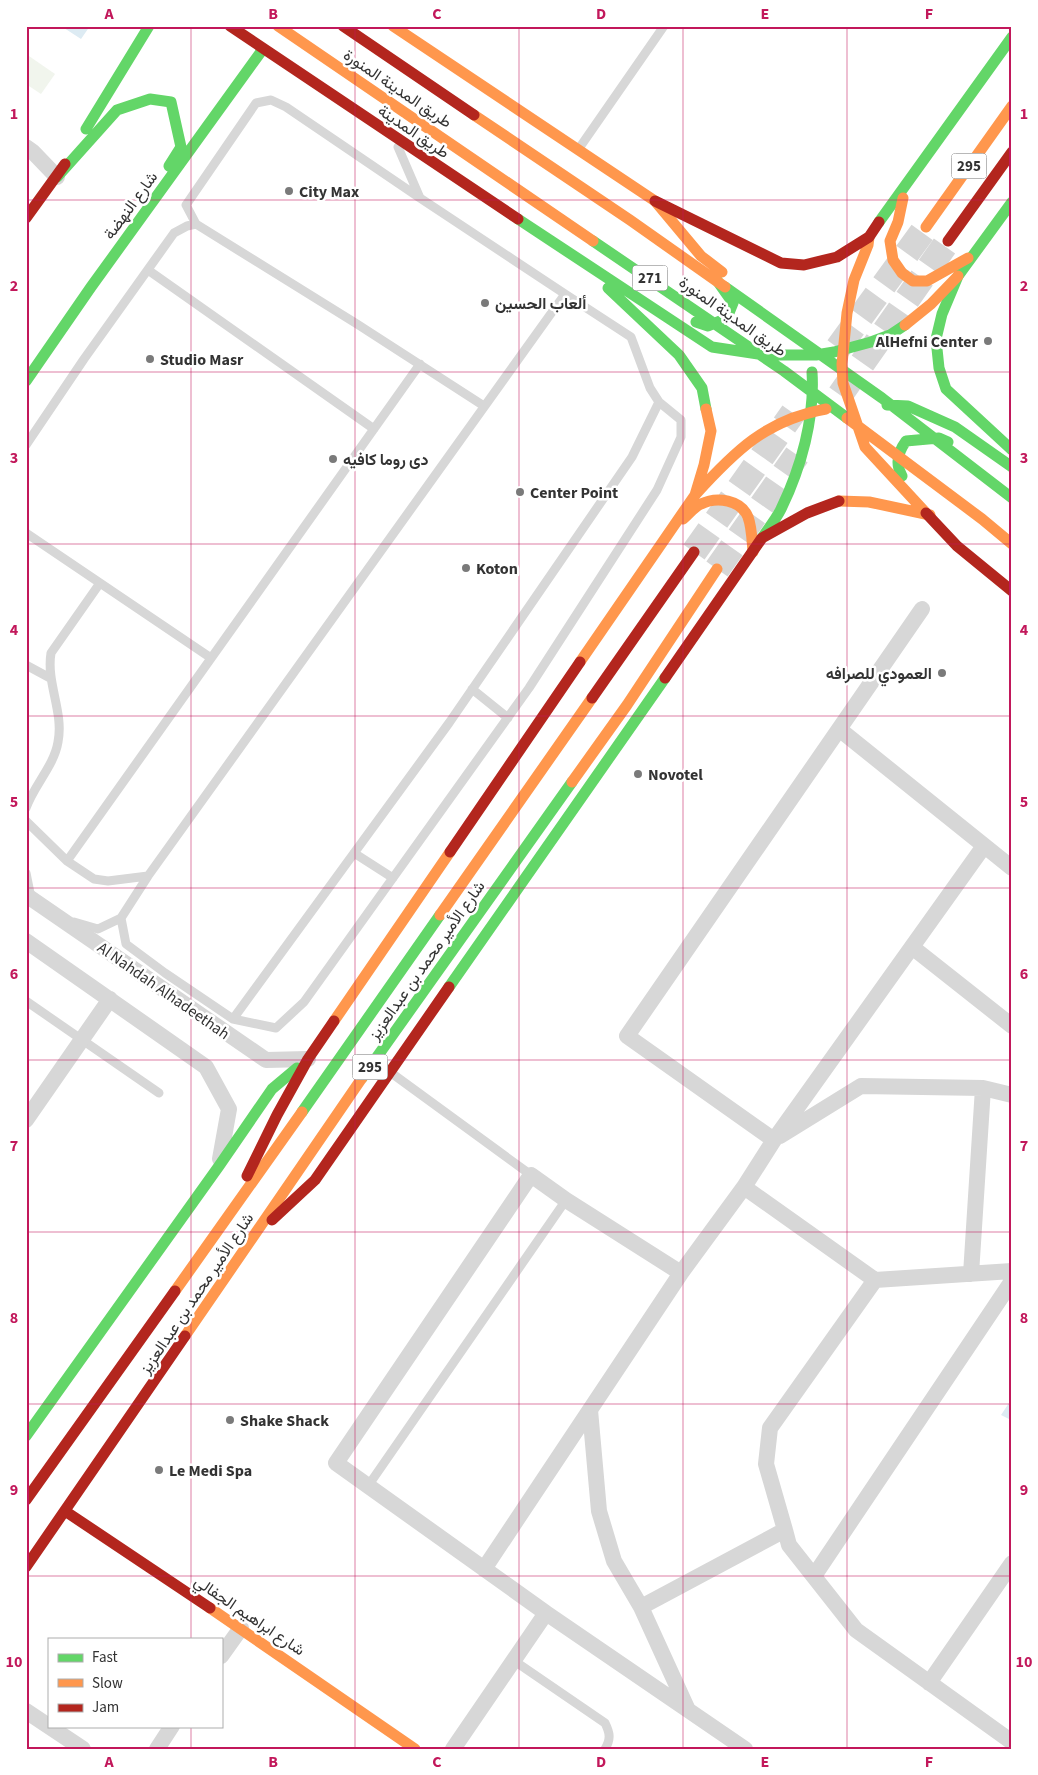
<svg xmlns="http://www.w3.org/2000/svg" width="1038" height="1775" font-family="'Source Sans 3',Vazirmatn,sans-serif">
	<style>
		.green { fill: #f1f5ed }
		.water { fill: #ddebf3 }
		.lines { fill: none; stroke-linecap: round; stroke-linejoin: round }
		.primary-tunnel { stroke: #d6d6d6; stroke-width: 26; stroke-dasharray: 26 13; stroke-linecap: butt }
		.lane { stroke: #d7d7d7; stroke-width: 9 }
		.street { stroke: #d7d7d7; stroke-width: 16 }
		.fast { stroke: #63d668; stroke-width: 11 }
		.slow { stroke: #ff974d; stroke-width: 11 }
		.jam { stroke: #b3261e; stroke-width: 11 }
		.grid { fill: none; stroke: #c2185b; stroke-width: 1; stroke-opacity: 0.55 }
		.poi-dot { fill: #7a7a7a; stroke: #fff; stroke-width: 2 }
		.labels { text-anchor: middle; stroke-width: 5; stroke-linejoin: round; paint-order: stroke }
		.shield { fill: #fff; stroke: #707070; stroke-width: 1 }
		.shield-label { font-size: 15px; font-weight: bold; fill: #333 }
		.street-label { font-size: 16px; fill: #333; stroke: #fff }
		.poi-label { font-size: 16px; font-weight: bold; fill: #333; stroke: #fff; text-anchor: start }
		.neatline { fill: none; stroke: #c2185b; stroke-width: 2 }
		.grid-label { font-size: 16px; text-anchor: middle; font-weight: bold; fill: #c2185b }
	</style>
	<rect width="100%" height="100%" fill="#fff"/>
	<path class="green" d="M26 54 55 74 41 94 26 84Z"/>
	<path class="water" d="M61 26H90L81 39Z
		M1011 1400 1012 1416 1009 1419 1001 1415Z"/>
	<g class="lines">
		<path class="primary-tunnel" d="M838 348 926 227
			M840 395 948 241
			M694 552 793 413
			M717 569 797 455"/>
		<path class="lane" d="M398 147 420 198 565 294
			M580 147 664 26
			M196 224 186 205 256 103 271 100 286 107 420 198
			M148 270 374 429
			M26 445 84 359 174 233 187 226 196 224 357 324 484 406
			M26 533 211 658
			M26 665 50 678
			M472 689 508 718
			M26 808C34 785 54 766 58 742 64 712 46 683 51 653L100 583
			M26 821 67 861 94 879 108 881 148 876
			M354 853 393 878
			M67 861 420 364
			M26 873 31 898
			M121 918 126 944 165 973 233 1019
			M74 922 98 929 121 918 148 876 565 294 631 337 650 388 659 402 632 457 449 723 233 1019 276 1028 304 1002 529 688 657 490 681 437V420L659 402
			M26 1001 159 1093
			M390 1072 531 1175
			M368 1486 566 1200
			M513 1660 605 1723C610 1733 611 1739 605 1749"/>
		<path class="street" d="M26 147 33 152 57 177
			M839 729 1012 868
			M26 895 266 1060 308 1059
			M26 941 206 1067 229 1109 220 1159
			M912 947 1012 1026
			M26 1120 110 999
			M780 1136 861 1086 983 1088 1012 1095
			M774 1140 984 846
			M744 1187 875 1280 770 1428 766 1464 785 1530 789 1545 856 1630 1012 1742
			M971 1274 983 1088
			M875 1280 1012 1271
			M590 1410 599 1511 614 1561 641 1607 688 1710
			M484 1569 681 1273
			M814 1576 1012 1281
			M641 1607 785 1530
			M546 1613 745 1749
			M221 1656 241 1628
			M929 1683 1012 1563
			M26 1711 83 1749
			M157 1749 172 1726
			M453 1749 546 1613 336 1463 531 1175 566 1200 681 1273 744 1187 774 1140 627 1036 922 609"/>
		<path class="fast" d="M86 129 149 26
			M57 177 117 110 150 99 171 102 181 147 169 166
			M1012 202 958 276 942 314 936 339 939 368 946 389 1012 450
			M518 219 712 347 765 355H816L834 352 871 342 890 335 905 325
			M879 222 1012 37
			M593 241 784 371 847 418
			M725 287 882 398 1012 498
			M608 288 679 355 702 388 706 409
			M696 322 708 326 727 318 733 303 716 279
			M26 381 91 287 263 49
			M887 405 908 406 955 427 1012 467
			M902 476C895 464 898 452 906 441L939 438 948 442
			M762 538C768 529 776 519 781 509 801 468 815 418 812 372
			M449 987 665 678
			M362 1078 572 782
			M302 1112 440 915
			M26 1436 219 1166 272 1089 297 1068"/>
		<path class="slow" d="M278 26 593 241
			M393 26 655 201 701 256 722 272
			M474 115 630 220 725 287
			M903 198 898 222 890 241 893 260 902 273 913 281H927L968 258
			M926 227 1012 106
			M869 237 868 245 854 280 847 313 842 364 843 383 865 447 926 513
			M905 325 931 304 958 276
			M847 418 982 519 1012 544
			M695 495C735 451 766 420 826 409
			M839 501 869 502 930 515
			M683 519C689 514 694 507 701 504 717 496 741 500 748 517 752 528 752 541 753 552
			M580 662 695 495 704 465 711 431 706 409
			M572 782 627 705 717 569
			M440 915 592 698
			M334 1021 450 852
			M175 1291 302 1112
			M185 1336 362 1078
			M210 1608 415 1749"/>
		<path class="jam" d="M230 26 518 219
			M343 26 474 115
			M655 201 781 263 804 265 837 257 869 237 879 222
			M26 218 65 164
			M948 241 1012 152
			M926 513 957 546 1012 591
			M665 678 762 538 807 513 839 501
			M592 698 694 552
			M450 852 580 662
			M247 1176 277 1115 308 1059 334 1021
			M272 1220 315 1180 449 987
			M26 1500 175 1291
			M65 1511 210 1608
			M26 1567 185 1336"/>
	</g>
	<path class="grid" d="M191 26V1639M355 26V1749M519 26V1749M683 26V1749M847 26V1749M26 200H1012M26 372H1012M26 544H1012M26 716H1012M26 888H1012M26 1060H1012M26 1232H1012M26 1404H1012M26 1576H1012M191 1726V1749"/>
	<g class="poi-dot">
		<circle cx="289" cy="191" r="5"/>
		<circle cx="485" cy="303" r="5"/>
		<circle cx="988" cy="341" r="5"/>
		<circle cx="150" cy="359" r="5"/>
		<circle cx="333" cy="459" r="5"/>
		<circle cx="520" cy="492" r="5"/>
		<circle cx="466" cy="568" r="5"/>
		<circle cx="942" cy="673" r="5"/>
		<circle cx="638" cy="774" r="5"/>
		<circle cx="230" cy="1420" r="5"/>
		<circle cx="159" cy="1470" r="5"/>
	</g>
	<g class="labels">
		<g class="shield">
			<rect x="951.5" y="153.5" width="35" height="25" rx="4"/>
			<rect x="632.5" y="265.5" width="35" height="25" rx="4"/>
			<rect x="352.5" y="1054.5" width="35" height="25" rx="4"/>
		</g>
		<g class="shield-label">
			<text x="969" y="171">295</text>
			<text x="650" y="283">271</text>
			<text x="370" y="1072">295</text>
		</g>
		<g class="street-label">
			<text transform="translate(398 88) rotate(34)" y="6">طريق المدينة المنورة</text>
			<text transform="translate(414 131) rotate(34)" y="6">طريق المدينة</text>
			<text transform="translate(130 205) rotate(-54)" y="6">شارع النهضة</text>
			<text transform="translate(733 316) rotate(35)" y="6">طريق المدينة المنورة</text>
			<text transform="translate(426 960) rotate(-55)" y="6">شارع الأمير محمد بن عبدالعزيز</text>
			<text transform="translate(164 990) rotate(35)" y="6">Al Nahdah Alhadeethah</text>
			<text transform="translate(196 1293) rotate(-56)" y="6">شارع الأمير محمد بن عبدالعزيز</text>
			<text transform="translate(250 1615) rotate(34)" y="6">شارع ابراهيم الجفالي</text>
		</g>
		<g class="poi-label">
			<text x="299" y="197">City Max</text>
			<text x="495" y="309">ألعاب الحسين</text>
			<text x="978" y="347" text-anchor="end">AlHefni Center</text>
			<text x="160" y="365">Studio Masr</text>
			<text x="343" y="465">دى روما كافيه</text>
			<text x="530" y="498">Center Point</text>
			<text x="476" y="574">Koton</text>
			<text x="932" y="679" text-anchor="end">العمودي للصرافه</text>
			<text x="648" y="780">Novotel</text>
			<text x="240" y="1426">Shake Shack</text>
			<text x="169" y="1476">Le Medi Spa</text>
		</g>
	</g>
	<rect width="1038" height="1775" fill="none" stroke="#ffffff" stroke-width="55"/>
	<rect x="48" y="1638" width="175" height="90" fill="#ffffff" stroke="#adadad"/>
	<rect x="58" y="1654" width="25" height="8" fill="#63d668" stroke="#adadad"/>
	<text x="92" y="1662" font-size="15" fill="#333333">Fast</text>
	<rect x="58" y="1679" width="25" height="8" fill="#ff974d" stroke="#adadad"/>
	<text x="92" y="1688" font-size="15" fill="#333333">Slow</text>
	<rect x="58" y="1704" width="25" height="8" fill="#b3261e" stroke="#adadad"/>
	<text x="92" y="1712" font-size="15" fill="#333333">Jam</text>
	<rect x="28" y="28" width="982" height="1720" class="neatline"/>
	<g class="grid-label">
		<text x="109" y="19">A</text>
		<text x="273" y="19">B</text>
		<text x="437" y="19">C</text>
		<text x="601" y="19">D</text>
		<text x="765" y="19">E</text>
		<text x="929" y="19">F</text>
		<text x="14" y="119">1</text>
		<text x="1024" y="119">1</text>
		<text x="14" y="291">2</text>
		<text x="1024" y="291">2</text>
		<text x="14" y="463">3</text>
		<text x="1024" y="463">3</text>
		<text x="14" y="635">4</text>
		<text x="1024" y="635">4</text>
		<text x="14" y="807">5</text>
		<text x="1024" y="807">5</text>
		<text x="14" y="979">6</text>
		<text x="1024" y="979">6</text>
		<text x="14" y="1151">7</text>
		<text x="1024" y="1151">7</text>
		<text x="14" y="1323">8</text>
		<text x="1024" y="1323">8</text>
		<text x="14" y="1495">9</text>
		<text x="1024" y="1495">9</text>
		<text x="14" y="1667">10</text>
		<text x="1024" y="1667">10</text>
		<text x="109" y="1767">A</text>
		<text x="273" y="1767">B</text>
		<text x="437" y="1767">C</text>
		<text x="601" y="1767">D</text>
		<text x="765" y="1767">E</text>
		<text x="929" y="1767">F</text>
	</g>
</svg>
